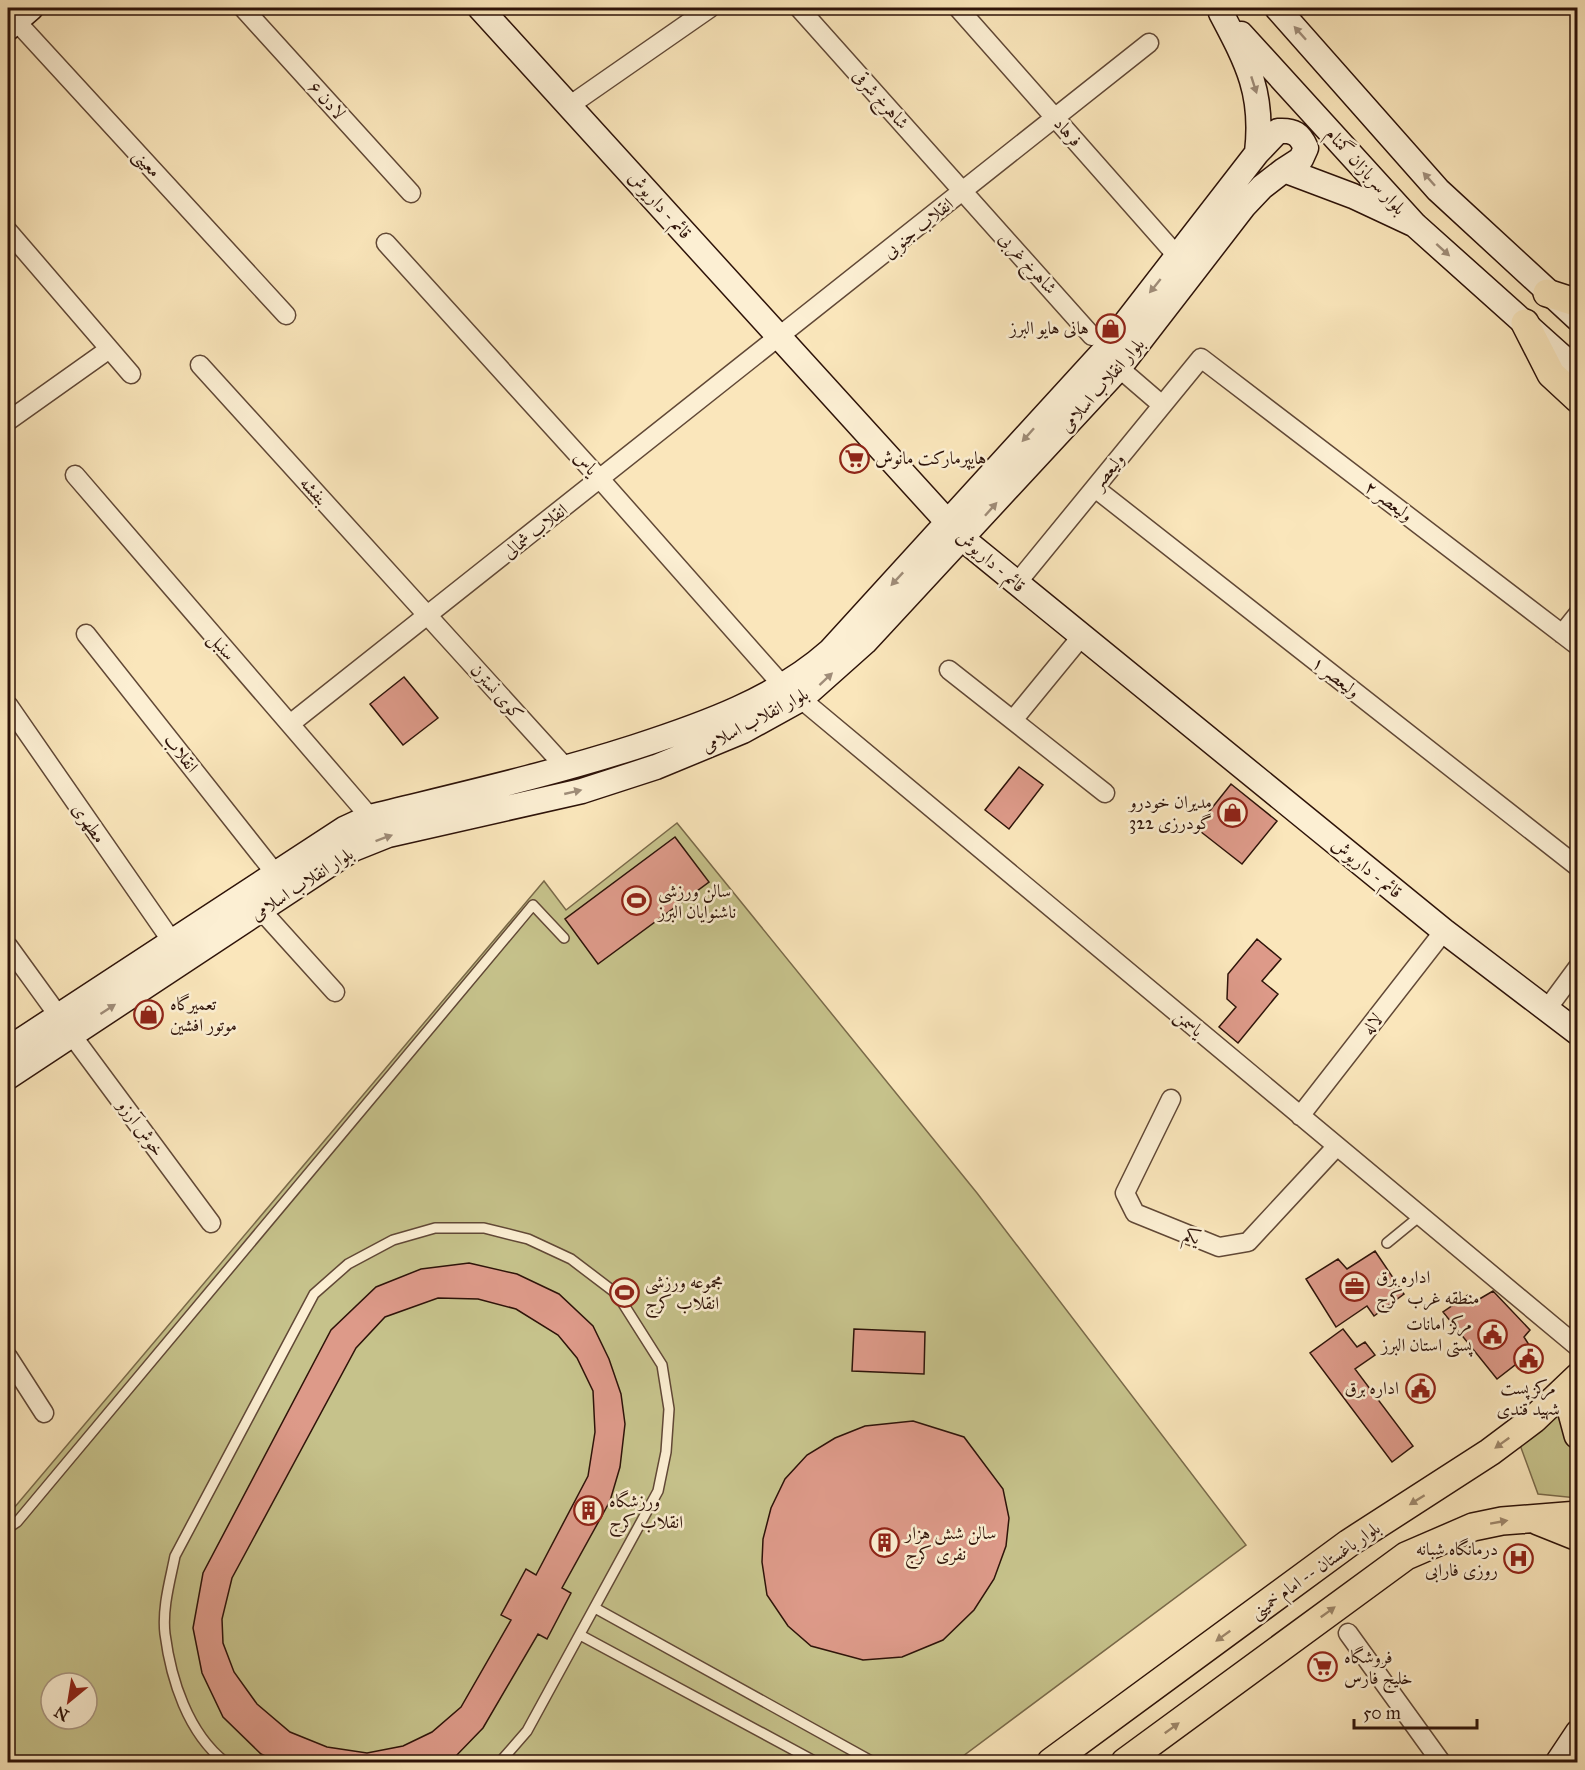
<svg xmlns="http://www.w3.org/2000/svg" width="1585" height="1770" font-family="'IM FELL Great Primer',Amiri,serif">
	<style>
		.green { fill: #c6c28b; stroke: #7a6a4a; stroke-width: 1.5; fill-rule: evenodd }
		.building { fill: #dd9a89; stroke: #2e1309; stroke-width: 1.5; fill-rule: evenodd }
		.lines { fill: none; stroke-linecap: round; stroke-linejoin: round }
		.lane-casing { stroke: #614836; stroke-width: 12 }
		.street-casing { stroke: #614836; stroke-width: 21 }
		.secondary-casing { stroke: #2e1309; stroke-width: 27 }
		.primary-casing { stroke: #2e1309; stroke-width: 30 }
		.lane { stroke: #fcefd3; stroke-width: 9 }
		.street { stroke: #fcefd3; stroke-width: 18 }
		.secondary { stroke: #fcefd3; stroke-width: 24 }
		.primary { stroke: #fae6bb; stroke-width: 27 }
		.oneway { fill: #9f8c78 }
		.oneway2 { fill: #9e876b }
		.labels { text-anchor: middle; stroke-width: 5; stroke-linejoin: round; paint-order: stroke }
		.street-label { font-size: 18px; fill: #2e1309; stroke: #fcefd3 }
		.poi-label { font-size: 18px; fill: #2e1309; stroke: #fcefd3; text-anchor: start }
	</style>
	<rect width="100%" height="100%" fill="#fae6bb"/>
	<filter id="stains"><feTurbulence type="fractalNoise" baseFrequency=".00333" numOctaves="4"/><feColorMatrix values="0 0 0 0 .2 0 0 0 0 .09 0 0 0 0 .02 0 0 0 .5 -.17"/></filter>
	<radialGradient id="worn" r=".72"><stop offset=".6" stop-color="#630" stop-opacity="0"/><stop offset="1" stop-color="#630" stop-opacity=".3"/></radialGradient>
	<path class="green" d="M677 823 977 1193 1246 1545 955 1762H8V1515L544 881 566 910ZM51 1683H87V1719H51Z
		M1562 1406 1570 1444 1577 1454V1498L1538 1494 1520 1445Z"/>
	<path class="building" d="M404 677 438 718 403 745 370 704Z
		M1019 767 1043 785 1009 829 985 810Z
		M1231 784 1277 821 1242 864 1196 828Z
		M675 837 709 882 598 964 565 919Z
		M1257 939 1281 959 1262 981 1278 994 1238 1043 1219 1027 1236 1007 1227 999 1228 974Z
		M1375 1251 1404 1294 1374 1316 1367 1306 1336 1327 1306 1279 1338 1259 1347 1269Z
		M469 1263 517 1274 559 1294 593 1326 609 1359 621 1394 625 1424 620 1467 610 1501 562 1588 571 1593 547 1639 538 1634 483 1728 454 1758 446 1762H278L261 1754 223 1717 202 1673 193 1628 203 1573 331 1330 376 1287 421 1269ZM438 1298 478 1299 516 1309 558 1335 577 1358 593 1391 595 1432 588 1476 536 1575 526 1569 501 1615 511 1620 461 1707 432 1732 403 1746 367 1753 327 1747 290 1732 257 1704 234 1672 223 1643 222 1619 232 1578 356 1348 385 1317Z
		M1493 1291 1530 1330 1524 1337 1533 1351 1497 1379 1443 1312 1468 1295 1476 1301Z
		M854 1329 925 1332 924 1374 852 1371Z
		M1343 1329 1357 1347 1365 1342 1375 1355 1355 1369 1413 1446 1392 1462 1310 1353Z
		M913 1421 964 1437 1003 1489 1009 1518 1006 1546 994 1579 974 1610 943 1640 902 1657 863 1660 811 1646 788 1626 767 1595 762 1562 763 1539 771 1508 785 1479 807 1455 835 1438 865 1426Z"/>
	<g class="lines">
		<defs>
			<path id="lane" d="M1387 1243 1420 1216
				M8 1528 17 1522 533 905 564 938
				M595 1608 873 1762
				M582 1636 816 1762
				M225 1762C188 1733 171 1680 165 1634 162 1608 170 1581 175 1556L314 1294 348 1264 393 1240 435 1228H484L528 1239 571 1259 617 1294 662 1365 669 1409 666 1452 658 1491 527 1731 500 1762"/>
			<path id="street" d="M243 8 411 193
				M799 8 1092 336
				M958 8 1178 257
				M16 21 286 315
				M569 106 710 8
				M8 231 131 374
				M386 243 600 479 783 686
				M200 365 567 769
				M1119 368 1162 405
				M8 421 108 350
				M75 475 370 817
				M1095 488 1578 867
				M1016 584 1201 358 1578 646
				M86 634 275 873
				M1562 634 1578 614
				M949 670 1105 793
				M801 699 1578 1347
				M8 705 171 940
				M1013 720 1081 637
				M290 724 1149 43
				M261 910 335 992
				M8 946 58 1015
				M1547 1009 1578 967
				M71 1034 211 1223
				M1171 1099 1125 1193 1135 1213 1219 1247 1248 1242 1337 1146
				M1300 1116 1444 931
				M8 1357 44 1413
				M1348 1633 1441 1762"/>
			<path id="secondary" d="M480 8 963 539 1444 931 1578 1033
				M1277 8 1438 190 1578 319
				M8 28 31 8
				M1241 34 1415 225 1578 371
				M1257 153 1278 131C1294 130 1300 134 1306 148L1301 159 1284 170
				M8 1049 344 829 370 817C459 795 548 775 635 747 703 725 776 699 830 651L1103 352 1257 153C1264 94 1248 64 1221 13
				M8 1077 353 849 388 835 582 791 656 767 743 731 801 699 865 642 1119 368 1244 206 1262 187 1284 170 1353 196 1415 225
				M1558 1762 1578 1732"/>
			<path id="primary" d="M1547 293 1578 303
				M1525 323 1551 374 1578 399
				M1574 1381 1571 1409 1578 1435
				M1538 1521 1578 1537
				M1051 1762 1349 1543 1490 1452 1534 1419 1578 1377
				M1125 1762 1406 1556 1473 1527 1502 1521 1578 1515"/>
		</defs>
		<use href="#lane" class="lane-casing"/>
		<use href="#street" class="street-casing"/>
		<use href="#secondary" class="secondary-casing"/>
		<use href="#primary" class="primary-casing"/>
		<use href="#lane" class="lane"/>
		<use href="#street" class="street"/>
		<use href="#secondary" class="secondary"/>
		<use href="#primary" class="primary"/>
	</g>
	<defs><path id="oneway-solid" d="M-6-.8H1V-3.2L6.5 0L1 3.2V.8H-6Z" transform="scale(1.5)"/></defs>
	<g class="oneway">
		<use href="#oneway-solid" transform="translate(1300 33) rotate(-132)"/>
		<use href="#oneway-solid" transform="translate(1254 85) rotate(72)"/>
		<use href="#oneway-solid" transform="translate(1429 179) rotate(-132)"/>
		<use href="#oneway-solid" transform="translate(1443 250) rotate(42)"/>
		<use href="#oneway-solid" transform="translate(1155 286) rotate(129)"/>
		<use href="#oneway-solid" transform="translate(1028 435) rotate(132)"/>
		<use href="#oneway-solid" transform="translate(991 509) rotate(-48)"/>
		<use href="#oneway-solid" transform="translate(897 579) rotate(133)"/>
		<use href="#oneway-solid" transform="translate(826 679) rotate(-43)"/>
		<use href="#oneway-solid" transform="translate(573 792) rotate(-13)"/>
		<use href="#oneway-solid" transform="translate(384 838) rotate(-20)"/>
		<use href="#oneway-solid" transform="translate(108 1009) rotate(-33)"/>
	</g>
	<g class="oneway2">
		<use href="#oneway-solid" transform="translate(1502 1443) rotate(144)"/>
		<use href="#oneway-solid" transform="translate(1417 1500) rotate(148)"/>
		<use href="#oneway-solid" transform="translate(1499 1522) rotate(-10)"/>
		<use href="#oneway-solid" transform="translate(1328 1612) rotate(-36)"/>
		<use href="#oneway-solid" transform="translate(1223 1636) rotate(144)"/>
		<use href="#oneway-solid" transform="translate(1172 1728) rotate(-36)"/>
	</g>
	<defs>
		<symbol id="shop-ring" viewBox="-11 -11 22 22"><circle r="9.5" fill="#fcefd3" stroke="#8f2418" stroke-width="1.5"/><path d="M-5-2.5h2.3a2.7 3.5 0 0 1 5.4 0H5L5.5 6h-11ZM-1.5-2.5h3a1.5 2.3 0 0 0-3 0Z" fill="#8f2418"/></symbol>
		<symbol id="supermarket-ring" viewBox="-11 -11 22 22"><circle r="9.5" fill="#fcefd3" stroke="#8f2418" stroke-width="1.5"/><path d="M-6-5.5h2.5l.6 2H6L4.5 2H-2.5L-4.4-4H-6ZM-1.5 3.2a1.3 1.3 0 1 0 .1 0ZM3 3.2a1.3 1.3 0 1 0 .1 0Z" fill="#8f2418"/></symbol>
		<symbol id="stadium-ring" viewBox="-11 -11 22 22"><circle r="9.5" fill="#fcefd3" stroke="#8f2418" stroke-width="1.5"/><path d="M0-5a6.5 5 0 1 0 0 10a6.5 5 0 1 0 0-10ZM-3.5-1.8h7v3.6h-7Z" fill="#8f2418"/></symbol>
		<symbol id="office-ring" viewBox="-11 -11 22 22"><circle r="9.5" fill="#fcefd3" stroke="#8f2418" stroke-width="1.5"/><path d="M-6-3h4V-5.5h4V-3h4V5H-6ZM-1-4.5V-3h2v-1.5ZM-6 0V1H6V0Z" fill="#8f2418"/></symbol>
		<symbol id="civic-ring" viewBox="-11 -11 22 22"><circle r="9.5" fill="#fcefd3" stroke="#8f2418" stroke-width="1.5"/><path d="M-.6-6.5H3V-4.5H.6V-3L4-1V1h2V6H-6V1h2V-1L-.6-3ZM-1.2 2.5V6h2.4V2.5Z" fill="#8f2418"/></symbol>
		<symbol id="building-ring" viewBox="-11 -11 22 22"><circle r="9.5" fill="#fcefd3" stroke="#8f2418" stroke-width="1.5"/><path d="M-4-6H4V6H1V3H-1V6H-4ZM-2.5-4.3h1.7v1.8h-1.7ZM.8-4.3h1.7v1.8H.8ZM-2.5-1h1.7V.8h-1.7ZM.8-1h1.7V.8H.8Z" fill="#8f2418"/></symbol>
		<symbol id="hospital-ring" viewBox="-11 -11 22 22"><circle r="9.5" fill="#fcefd3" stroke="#8f2418" stroke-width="1.5"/><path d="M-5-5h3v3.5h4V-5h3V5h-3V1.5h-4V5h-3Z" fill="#8f2418"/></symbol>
	</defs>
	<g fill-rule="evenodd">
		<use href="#shop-ring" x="1094" y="312" width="33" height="33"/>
		<use href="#supermarket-ring" x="838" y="442" width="33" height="33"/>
		<use href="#shop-ring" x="1216" y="796" width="33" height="33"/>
		<use href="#stadium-ring" x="620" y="884" width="33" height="33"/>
		<use href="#shop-ring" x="132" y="998" width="33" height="33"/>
		<use href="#office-ring" x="1338" y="1270" width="33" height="33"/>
		<use href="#stadium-ring" x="608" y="1276" width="33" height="33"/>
		<use href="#civic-ring" x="1476" y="1318" width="33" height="33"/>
		<use href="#civic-ring" x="1512" y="1342" width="33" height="33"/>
		<use href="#civic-ring" x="1404" y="1372" width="33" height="33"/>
		<use href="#building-ring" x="572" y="1494" width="33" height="33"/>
		<use href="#building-ring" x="868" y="1526" width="33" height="33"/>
		<use href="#hospital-ring" x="1502" y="1542" width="33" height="33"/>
		<use href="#supermarket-ring" x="1306" y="1650" width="33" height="33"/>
	</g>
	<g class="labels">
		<g class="street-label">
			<text transform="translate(881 99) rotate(48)" y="6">شاهرخ شرقی</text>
			<text transform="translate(327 100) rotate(48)" y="6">لادن ۶</text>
			<text transform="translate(1068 132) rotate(49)" y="6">فرهاد</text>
			<text transform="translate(147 163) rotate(47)" y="6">معینی</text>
			<text transform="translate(1366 171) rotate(48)" y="6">بلوار سربازان گمنام</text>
			<text transform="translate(660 205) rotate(48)" y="6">قائم - داریوش</text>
			<text transform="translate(918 228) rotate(-39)" y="6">انقلاب جنوبی</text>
			<text transform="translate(1028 263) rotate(48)" y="6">شاهرخ غربی</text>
			<text transform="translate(1102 385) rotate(-49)" y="6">بلوار انقلاب اسلامی</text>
			<text transform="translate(586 463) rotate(48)" y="6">یاس</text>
			<text transform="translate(1108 471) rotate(-51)" y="6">ولیعصر</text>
			<text transform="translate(314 491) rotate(48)" y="6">بنفشه</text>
			<text transform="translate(1389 501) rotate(37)" y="6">ولیعصر ۲</text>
			<text transform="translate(535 531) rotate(-38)" y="6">انقلاب شمالی</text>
			<text transform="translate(991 561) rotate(41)" y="6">قائم - داریوش</text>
			<text transform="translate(222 646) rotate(49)" y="6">سنبل</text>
			<text transform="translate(1336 677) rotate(38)" y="6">ولیعصر ۱</text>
			<text transform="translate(497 692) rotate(48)" y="6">کوی نسترن</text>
			<text transform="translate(755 720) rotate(-28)" y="6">بلوار انقلاب اسلامی</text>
			<text transform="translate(181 753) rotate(52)" y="6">انقلاب</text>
			<text transform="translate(89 823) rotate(55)" y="6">مطهری</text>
			<text transform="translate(1367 868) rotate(39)" y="6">قائم - داریوش</text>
			<text transform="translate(302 884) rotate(-33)" y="6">بلوار انقلاب اسلامی</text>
			<text transform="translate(1189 1023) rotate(40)" y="6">یاسمن</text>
			<text transform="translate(1372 1024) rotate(-52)" y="6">لاله</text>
			<text transform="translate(141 1128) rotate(54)" y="6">خوش آرزو</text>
			<text transform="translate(1192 1236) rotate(22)" y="6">یکم</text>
			<text transform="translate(1315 1570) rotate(-35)" y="6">بلوار باغستان -- امام خمینی</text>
		</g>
		<g class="poi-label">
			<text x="1089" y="334" text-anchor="end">هانی هایو البرز</text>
			<text x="875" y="464">هایپرمارکت مانوش</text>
			<text x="1212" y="808" text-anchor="end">مدیران خودرو<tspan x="1212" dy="21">گودرزی 322</tspan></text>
			<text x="658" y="897">سالن ورزشی<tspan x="658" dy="21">ناشنوایان البرز</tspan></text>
			<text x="170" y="1010">تعمیرگاه<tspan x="170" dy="21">موتور افشین</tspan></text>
			<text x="1376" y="1283">اداره برق<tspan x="1376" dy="21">منطقه غرب کرج</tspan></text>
			<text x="645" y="1288">مجموعه ورزشی<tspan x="645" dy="21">انقلاب کرج</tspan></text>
			<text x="1472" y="1330" text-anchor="end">مرکز امانات<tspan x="1472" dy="21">پستی استان البرز</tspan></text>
			<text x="1399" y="1394" text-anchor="end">اداره برق</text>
			<text x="1528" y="1394" text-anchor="middle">مرکز پست<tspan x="1528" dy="21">شهید قندی</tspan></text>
			<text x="609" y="1507">ورزشگاه<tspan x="609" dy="21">انقلاب کرج</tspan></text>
			<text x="905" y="1539">سالن شش هزار<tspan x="905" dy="21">نفری کرج</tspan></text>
			<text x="1498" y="1555" text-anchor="end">درمانگاه شبانه<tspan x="1498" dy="21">روزی فارابی</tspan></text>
			<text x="1344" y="1663">فروشگاه<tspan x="1344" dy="21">خلیج فارس</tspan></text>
		</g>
	</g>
	<rect width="1585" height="1770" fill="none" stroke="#fae6bb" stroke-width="30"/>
	<rect x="9" y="9" width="1567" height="1752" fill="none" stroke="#2e1309" stroke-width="3"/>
	<rect x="15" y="15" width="1555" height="1740" fill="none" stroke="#2e1309" stroke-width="1.5"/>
	<g transform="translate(69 1701) rotate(210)"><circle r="28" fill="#fcefd3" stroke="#aa9782" stroke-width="1.5"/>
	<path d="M0-4.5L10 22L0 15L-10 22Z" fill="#8f2418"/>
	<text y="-9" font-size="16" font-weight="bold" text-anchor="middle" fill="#2e1309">N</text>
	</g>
	<path d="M1354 1719v9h123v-9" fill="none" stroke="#2e1309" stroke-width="3"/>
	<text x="1363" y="1719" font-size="18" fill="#2e1309" stroke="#fcefd3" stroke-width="4.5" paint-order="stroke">50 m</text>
	<rect width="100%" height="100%" filter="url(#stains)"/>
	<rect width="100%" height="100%" fill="url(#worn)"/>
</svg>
